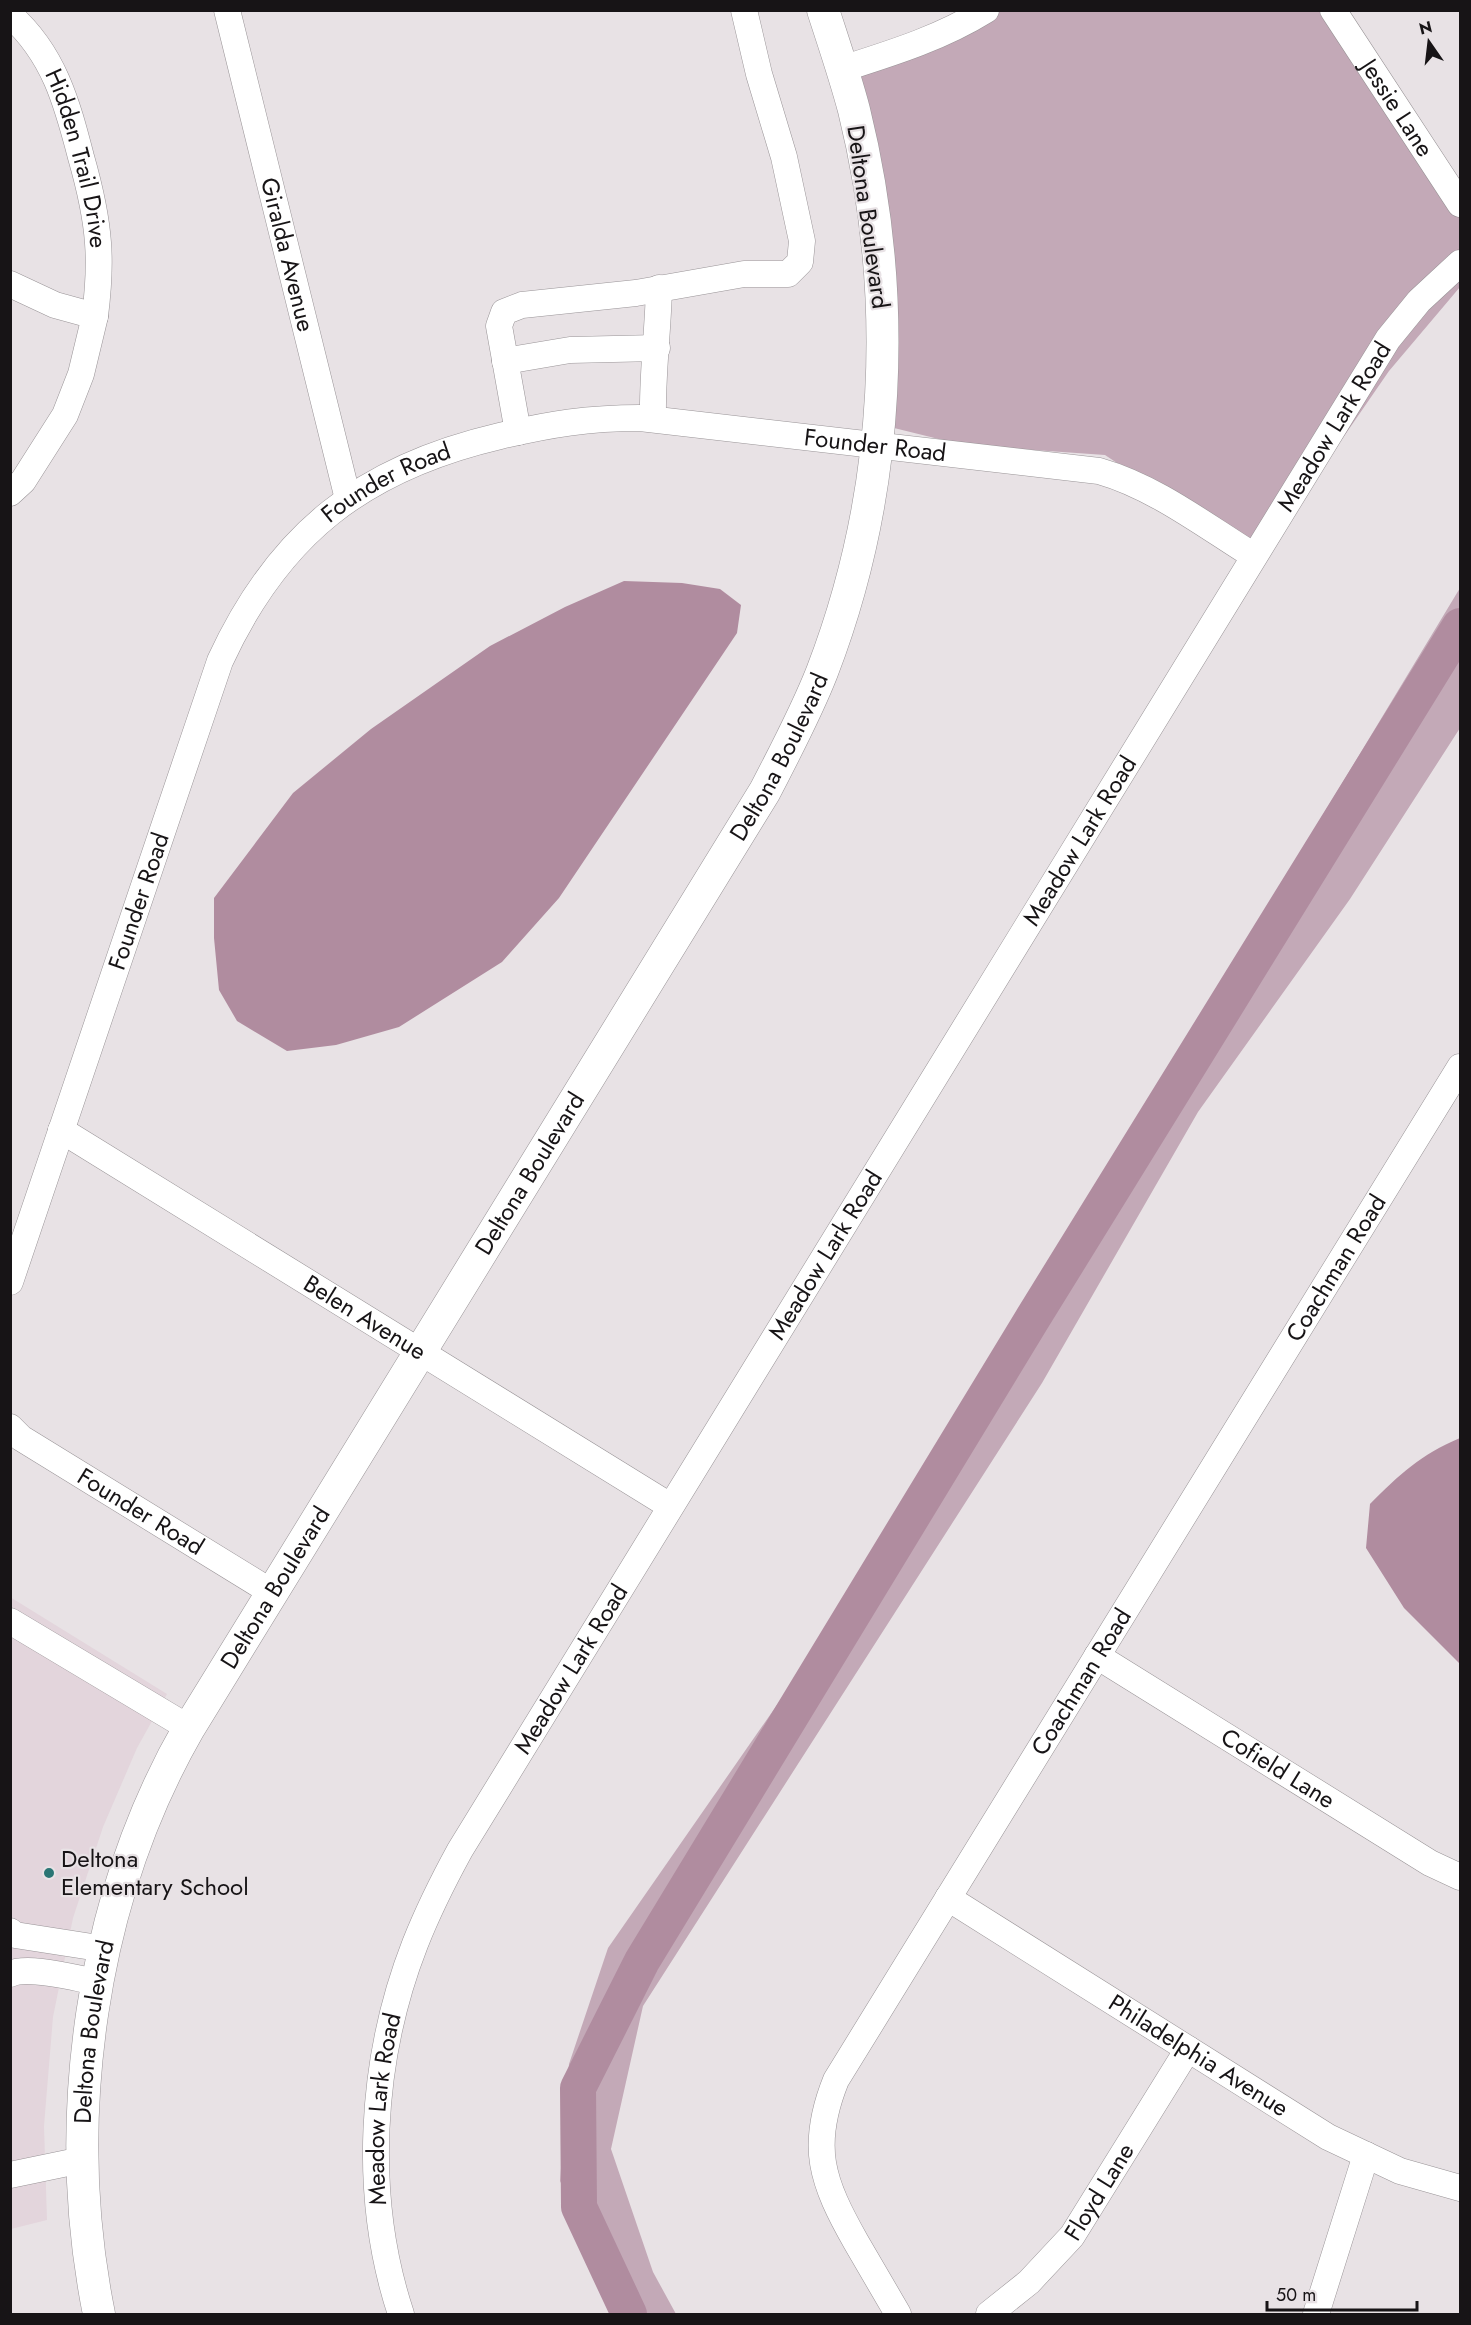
<svg xmlns="http://www.w3.org/2000/svg" width="1471" height="2325" font-family="Jost,sans-serif">
	<style>
		.built { fill: #e3d5dc }
		.green { fill: #c3a9b7 }
		.water { fill: #b08c9f }
		.lines { fill: none; stroke-linecap: round; stroke-linejoin: round }
		.river { stroke: #b08c9f; stroke-width: 36 }
		.minor-casing { stroke: #999497; stroke-width: 27 }
		.major-casing { stroke: #999497; stroke-width: 33 }
		.minor { stroke: #fff; stroke-width: 26 }
		.major { stroke: #fff; stroke-width: 32 }
		.poi-dot { fill: #2a7574; stroke: #e8e2e5; stroke-width: 2 }
		.labels { text-anchor: middle; stroke-width: 4.5; stroke-linejoin: round; paint-order: stroke }
		.street-label { font-size: 24px; fill: #171416; stroke: #e8e2e5 }
		.poi-label { font-size: 24px; fill: #171416; stroke: #e8e2e5; text-anchor: start }
	</style>
	<rect width="100%" height="100%" fill="#e8e2e5"/>
	<path class="built" d="M10 1597 167 1694 137 1748 103 1827 73 1918 53 2017 44 2126 47 2220 11 2229Z"/>
	<path class="green" d="M970 11H1341L1460 194V287L1389 371 1260 558 1105 455 963 445 890 427 853 68Z
		M1460 588V728L1350 899 1198 1112 1042 1383 643 2006 611 2149 653 2272 676 2314H625L560 2181 569 2064 608 1948 902 1525 1271 901Z"/>
	<path class="water" d="M624 581 682 583 720 589 741 605 737 633 559 898 502 962 399 1027 336 1045 287 1051 237 1021 219 990 214 938V898L293 793 371 729 490 646 565 607Z
		M1460 1438V1664L1404 1608 1366 1548 1370 1504C1400 1474 1420 1455 1460 1438Z"/>
	<g class="lines">
		<path class="river" d="M629 2314 579 2207 578 2088 642 1961 1031 1321 1460 626"/>
		<defs>
			<g id="minor">
				<path id="s1" d="M227 10 348 499"/>
				<path id="s2" d="M1333 10 1460 204"/>
				<path id="s3" d="M10 15C54 54 67 103 81 157 89 185 96 214 98 243 100 268 98 292 95 316L55 305 10 284"/>
				<path d="M842 69C892 53 941 38 986 10"/>
				<path d="M505 361 570 350 657 348"/>
				<path d="M653 419C652 375 658 332 659 288"/>
				<path d="M518 432 499 326 504 312 522 305 636 293 744 274H788L800 262 802 241 784 157 759 74 744 10"/>
				<path d="M10 493 23 481 65 415 81 374 95 316"/>
				<path id="s4" d="M61 1130 670 1506"/>
				<path id="s5" d="M10 1282 220 661C279 533 363 468 500 436 551 424 588 418 640 418L1099 471C1155 487 1204 525 1254 556"/>
				<path id="s6" d="M10 1427 21 1438 273 1593"/>
				<path d="M10 1621 189 1728"/>
				<path id="s7" d="M1097 1656 1430 1863 1460 1877"/>
				<path id="s8" d="M948 1898 1328 2137 1400 2171 1460 2188"/>
				<path d="M10 1931 15 1935 105 1949"/>
				<path d="M10 1974C28 1965 78 1979 98 1982"/>
				<path d="M10 2175 82 2160"/>
				<path id="s9" d="M401 2314C362 2197 370 2059 415 1944 428 1911 443 1881 460 1850L1388 339 1419 301 1460 263"/>
				<path id="s10" d="M898 2314C884 2290 870 2266 856 2242 822 2182 809 2147 836 2080L1460 1067"/>
				<path id="s11" d="M989 2314 1029 2282 1072 2236 1188 2049"/>
				<path d="M1316 2314 1366 2155"/>
			</g>
			<g id="major">
				<path id="s12" d="M99 2314C60 2121 90 1900 189 1728L765 791C785 752 806 713 822 672 891 493 900 296 854 110 845 76 834 44 823 10"/>
			</g>
		</defs>
		<use href="#minor" class="minor-casing"/>
		<use href="#major" class="major-casing"/>
		<use href="#minor" class="minor"/>
		<use href="#major" class="major"/>
	</g>
	<circle class="poi-dot" cx="49" cy="1873" r="6"/>
	<g class="labels">
		<g class="street-label">
			<text dy="8" stroke="none"><textPath href="#s2" startOffset="117">Jessie Lane</textPath></text>
			<text dy="8" stroke="none"><textPath href="#s3" startOffset="162">Hidden Trail Drive</textPath></text>
			<text transform="translate(868 217) rotate(82)" y="8">Deltona Boulevard</text>
			<text dy="8" stroke="none"><textPath href="#s1" startOffset="252">Giralda Avenue</textPath></text>
			<text dy="8" stroke="none"><textPath href="#s9" startOffset="2152">Meadow Lark Road</textPath></text>
			<text dy="8" stroke="none"><textPath href="#s5" startOffset="1408">Founder Road</textPath></text>
			<text dy="8" stroke="none"><textPath href="#s5" startOffset="906">Founder Road</textPath></text>
			<text dy="8" stroke="none"><textPath href="#s12" startOffset="1742">Deltona Boulevard</textPath></text>
			<text dy="8" stroke="none"><textPath href="#s9" startOffset="1666">Meadow Lark Road</textPath></text>
			<text dy="8" stroke="none"><textPath href="#s5" startOffset="402">Founder Road</textPath></text>
			<text dy="8" stroke="none"><textPath href="#s12" startOffset="1256">Deltona Boulevard</textPath></text>
			<text dy="8" stroke="none"><textPath href="#s9" startOffset="1180">Meadow Lark Road</textPath></text>
			<text dy="8" stroke="none"><textPath href="#s10" startOffset="1208">Coachman Road</textPath></text>
			<text dy="8" stroke="none"><textPath href="#s4" startOffset="357">Belen Avenue</textPath></text>
			<text dy="8" stroke="none"><textPath href="#s6" startOffset="156">Founder Road</textPath></text>
			<text dy="8" stroke="none"><textPath href="#s12" startOffset="770">Deltona Boulevard</textPath></text>
			<text dy="8" stroke="none"><textPath href="#s9" startOffset="694">Meadow Lark Road</textPath></text>
			<text dy="8" stroke="none"><textPath href="#s10" startOffset="722">Coachman Road</textPath></text>
			<text dy="8" stroke="none"><textPath href="#s7" startOffset="213">Cofield Lane</textPath></text>
			<text dy="8" stroke="none"><textPath href="#s12" startOffset="284">Deltona Boulevard</textPath></text>
			<text dy="8" stroke="none"><textPath href="#s8" startOffset="296">Philadelphia Avenue</textPath></text>
			<text dy="8" stroke="none"><textPath href="#s9" startOffset="208">Meadow Lark Road</textPath></text>
			<text dy="8" stroke="none"><textPath href="#s11" startOffset="166">Floyd Lane</textPath></text>
		</g>
		<g class="poi-label">
			<text x="61" y="1867">Deltona<tspan x="61" dy="28">Elementary School</tspan></text>
		</g>
	</g>
	<rect width="1471" height="2325" fill="none" stroke="#171416" stroke-width="24"/>
	<g transform="translate(1429 42) rotate(346)" stroke="#e8e2e5" stroke-width="4.5" paint-order="stroke">
	<path d="M0-4.5L10 22L0 15L-10 22Z" fill="#171416"/>
	<text y="-9" font-size="16" font-weight="bold" text-anchor="middle" fill="#171416">N</text>
	</g>
	<path d="M1267 2301v9h150v-9" fill="none" stroke="#171416" stroke-width="3"/>
	<text x="1276" y="2301" font-size="18" fill="#171416" stroke="#e8e2e5" stroke-width="4.5" paint-order="stroke">50 m</text>
</svg>
